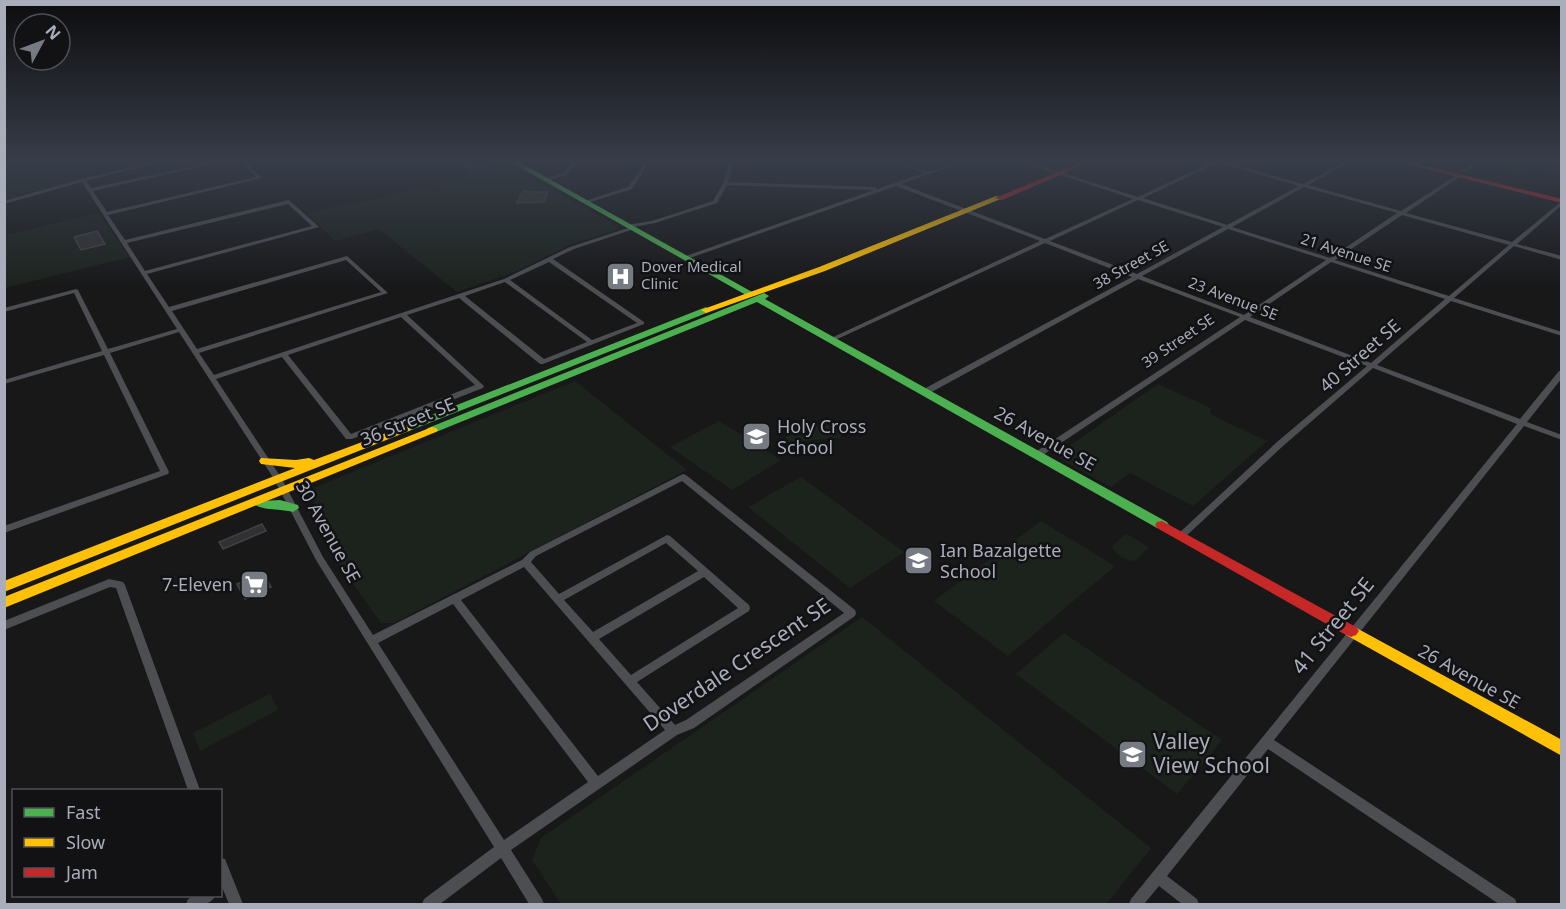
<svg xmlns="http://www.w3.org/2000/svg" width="1566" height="909" font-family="'Noto Sans',sans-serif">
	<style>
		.green { fill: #1c231d }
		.building { fill: #313133; stroke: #414245; stroke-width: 1.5 }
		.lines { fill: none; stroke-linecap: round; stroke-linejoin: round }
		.street { fill: #4c4e52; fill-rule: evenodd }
		.fast { fill: #4caf50; fill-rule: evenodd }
		.slow { fill: #ffc107; fill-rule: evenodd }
		.jam { fill: #c62828; fill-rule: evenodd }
		.labels { text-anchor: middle; stroke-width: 5; stroke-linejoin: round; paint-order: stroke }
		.far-street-label { font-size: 15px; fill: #a9aeba; stroke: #121215 }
		.far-poi-label { font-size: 15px; fill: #a9aeba; stroke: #121215; text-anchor: start }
		.street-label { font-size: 18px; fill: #a9aeba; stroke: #121215 }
		.poi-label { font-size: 18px; fill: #a9aeba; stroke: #121215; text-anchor: start }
		.near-street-label { font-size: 21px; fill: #a9aeba; stroke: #121215 }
		.near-poi-label { font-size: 21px; fill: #a9aeba; stroke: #121215; text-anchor: start }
	</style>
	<rect width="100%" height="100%" fill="#181819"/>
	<path class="green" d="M5 161H85L94 175 5 200Z
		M1491 161H1561V175L1534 168 1523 174 1484 165Z
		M509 165 617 226 616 230 569 245 515 272 457 292 379 229 335 241 307 214 347 203 350 205Z
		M98 213 130 257 5 288V235Z
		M575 381 687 470 394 623H381L338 562 312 497 313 488Z
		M1158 384 1211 408 1210 413 1214 416 1267 441 1193 506 1130 473 1111 487 1065 462 1060 457 1062 451Z
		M719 421 781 460 732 490 670 447Z
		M857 424 870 432 841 435 840 438 787 442 785 436 790 435 789 428Z
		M801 477 904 552 850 588 748 507Z
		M1041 521 1115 566 1008 656 934 601Z
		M1126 534 1149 547 1135 561C1124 560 1116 556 1112 546Z
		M862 617 1151 848 1106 904H561L532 860 541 838Z
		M1064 633 1222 740 1177 794 1016 674Z
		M270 694 278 710 200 751 193 733Z"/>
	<path class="building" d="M471 161H493V164L472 171 460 164Z
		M523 191 535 192H548L544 202 517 203Z
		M97 231 105 244 81 250 74 237Z
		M262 524 266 531 223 549 219 542Z
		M263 572 271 587 245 599 237 584Z"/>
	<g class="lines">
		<path class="street" d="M156 161H163L86 181 91 188 217 161H225L93 191 107 212 256 177 240 161H245L262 178 108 215 125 240 289 200 319 227 147 274 169 307 347 256 388 293 199 353 214 375 504 279 570 247 628 228 625 226 626 225 652 221 713 201 723 183 730 161H734L728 182 875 187 877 189 924 173 894 161C906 161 915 169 927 171 938 172 953 161 965 161L901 184 1045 239 1133 199 1019 161H1025L1138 197 1214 161H1221L1303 184 1346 161H1351L1308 185 1401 211 1457 175H1459V177L1406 213 1512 242 1562 201V205L1517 244 1562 256V260L1514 246 1454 298 1562 332V336L1451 301 1377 365 1520 419 1559 371H1562V378L1527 422 1562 435V440L1524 426 1274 740 1515 899 1517 904H1499L1268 749 1167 876 1197 899 1199 904H1182L1159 886 1144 904H1129L1131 899 1517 424 1373 368 1283 446 1184 538H1178L1176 536 1178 534 1277 442 1367 366 1245 320 1040 457H1034L1033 455 1034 453 1240 317 1138 279 928 394H922L921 392 922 390 1132 277 1045 243 831 342 828 340 829 339 1040 241 896 186 687 259H683V257L874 190 727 185 717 203 655 223 634 227V229L574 249 553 259 644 322V324L543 364H540L459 298 407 315 484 386 483 388 352 439H346L282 357 216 379 282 479 323 557 373 635 522 560 530 552 683 474 686 475 855 610 856 613 855 616 694 728 677 735 511 850 542 899 544 904H529L501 858 440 904H422L424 899 494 847 316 560 274 479 179 332 110 353 169 472 168 474 4 533V526L160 471 104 355 4 384V380L102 351 74 293 4 312V308L76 289 78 290 108 349 177 329 82 182 4 204V201L81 179ZM1218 163 1299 186 1227 225 1143 198ZM1304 187 1397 213 1330 258 1232 227ZM1138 200 1223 227 1137 274 1050 241ZM288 204 312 226 145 271 127 243ZM1402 215 1509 245 1449 296 1335 260ZM1228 229 1326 260 1244 315 1142 276ZM346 260 381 292 197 349 172 311ZM549 262 637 323 592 340 510 280ZM1331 262 1445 299 1371 363 1250 317ZM505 282 587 342 544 359 465 296ZM401 317 475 385 351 434 288 355ZM682 481 844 613 686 720 675 725 637 682 749 611 750 608 749 605 670 536 667 535 559 594 531 562 536 556ZM666 543 698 571 593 632 564 600ZM524 567 665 730 598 776 461 600ZM704 577 738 608 631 675 599 639ZM453 604 588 782 504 840 378 643Z
			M574 161H578L567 175 545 181 543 180 563 173Z
			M646 161H650L632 189 587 203 582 202 628 187Z
			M1477 161H1482L1465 172 1461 171Z
			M109 579 123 582 125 585 200 790H188L116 588 110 587 4 630V621Z
			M220 858 225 859 243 904H229L220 882Z
			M195 896H215C210 907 197 904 186 904L188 899Z"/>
		<path class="fast" d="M509 161H517L754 293 749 296 746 295Z
			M764 293 769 296 765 299 1167 522 1169 525 1167 528H1157L757 302 436 432H428L426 430 428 428Z
			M706 307 711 310 709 312 409 431 405 432 399 429 401 427Z
			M280 500 298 505 299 508 293 512C282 509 261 510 256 505L262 501Z"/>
		<path class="slow" d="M996 196 1003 198 825 271 709 312 706 313 701 310 819 267Z
			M405 426 411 429 409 431 4 592V581L295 468 261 464 259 461 261 458 296 460 309 458 314 460Z
			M432 427 436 428 438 430 436 432 4 608V597Z
			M1351 625 1562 740V756L1346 635 1343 631 1346 627Z"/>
		<path class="jam" d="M1084 161H1093L1002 200 995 198Z
			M1394 161H1405L1562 199V203Z
			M1162 521 1356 627 1359 631 1356 635 1351 637 1346 635 1157 528 1155 525 1157 522Z"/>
	</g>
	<linearGradient id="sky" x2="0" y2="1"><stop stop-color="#0d0d0e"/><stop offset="0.56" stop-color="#373d49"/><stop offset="1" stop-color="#373d49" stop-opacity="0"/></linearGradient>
	<rect width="1566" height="288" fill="url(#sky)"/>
	<defs>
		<symbol id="hospital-square" viewBox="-11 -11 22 22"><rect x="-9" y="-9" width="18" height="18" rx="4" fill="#767a82" stroke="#121215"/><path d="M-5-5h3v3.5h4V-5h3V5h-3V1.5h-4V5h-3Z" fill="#fff"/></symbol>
		<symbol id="school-square" viewBox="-11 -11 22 22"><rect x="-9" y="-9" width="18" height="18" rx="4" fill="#767a82" stroke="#121215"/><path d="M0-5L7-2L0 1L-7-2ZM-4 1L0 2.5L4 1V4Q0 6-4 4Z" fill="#fff"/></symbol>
		<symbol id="supermarket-square" viewBox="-11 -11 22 22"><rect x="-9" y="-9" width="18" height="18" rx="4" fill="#767a82" stroke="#121215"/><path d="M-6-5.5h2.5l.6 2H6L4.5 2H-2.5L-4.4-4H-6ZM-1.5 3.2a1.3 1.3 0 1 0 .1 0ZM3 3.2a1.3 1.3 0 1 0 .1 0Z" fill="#fff"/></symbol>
	</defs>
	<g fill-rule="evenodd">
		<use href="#hospital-square" x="604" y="260" width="33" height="33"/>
		<use href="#school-square" x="740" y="420" width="33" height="33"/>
		<use href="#school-square" x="902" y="544" width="33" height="33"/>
		<use href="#supermarket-square" x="238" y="568" width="33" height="33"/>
		<use href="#school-square" x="1116" y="738" width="33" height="33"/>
	</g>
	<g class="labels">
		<g class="far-street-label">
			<text transform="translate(1346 253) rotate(18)" y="5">21 Avenue SE</text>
			<text transform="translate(1131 265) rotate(-29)" y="5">38 Street SE</text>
			<text transform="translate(1233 299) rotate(21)" y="5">23 Avenue SE</text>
			<text transform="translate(1178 341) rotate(-34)" y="5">39 Street SE</text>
		</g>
		<g class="far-poi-label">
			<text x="641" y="272">Dover Medical<tspan x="641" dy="17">Clinic</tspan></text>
		</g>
		<g class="street-label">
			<text transform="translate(1360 356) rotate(-41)" y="6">40 Street SE</text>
			<text transform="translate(408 422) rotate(-22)" y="6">36 Street SE</text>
			<text transform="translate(1045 439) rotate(29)" y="6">26 Avenue SE</text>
			<text transform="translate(328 532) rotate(61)" y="6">30 Avenue SE</text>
			<text transform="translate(1469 677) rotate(29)" y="6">26 Avenue SE</text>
		</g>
		<g class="poi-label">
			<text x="777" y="433">Holy Cross<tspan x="777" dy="21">School</tspan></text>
			<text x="940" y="557">Ian Bazalgette<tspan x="940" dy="21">School</tspan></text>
			<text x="233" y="591" text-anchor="end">7-Eleven</text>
		</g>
		<g class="near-street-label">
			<text transform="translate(1333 626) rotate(-51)" y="7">41 Street SE</text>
			<text transform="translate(737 665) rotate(-34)" y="7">Doverdale Crescent SE</text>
		</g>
		<g class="near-poi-label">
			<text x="1153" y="749">Valley<tspan x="1153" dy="24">View School</tspan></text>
		</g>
	</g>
	<rect width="1566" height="909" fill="none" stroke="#a9aeba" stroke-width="12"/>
	<rect x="12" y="789" width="210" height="108" fill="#121215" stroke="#4e5057" stroke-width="1.5"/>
	<rect x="24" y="808" width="30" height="9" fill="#4caf50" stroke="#4e5057" stroke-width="1.5"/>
	<text x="66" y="819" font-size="18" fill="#a9aeba">Fast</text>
	<rect x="24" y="838" width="30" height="9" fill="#ffc107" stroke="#4e5057" stroke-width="1.5"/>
	<text x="66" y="849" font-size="18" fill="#a9aeba">Slow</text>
	<rect x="24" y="868" width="30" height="9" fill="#c62828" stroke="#4e5057" stroke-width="1.5"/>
	<text x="66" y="879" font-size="18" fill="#a9aeba">Jam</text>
	<g transform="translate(42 42) rotate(49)"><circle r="28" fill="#121215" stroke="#4e5057" stroke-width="1.5"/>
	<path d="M0-4.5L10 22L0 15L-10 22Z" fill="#767a82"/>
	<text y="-9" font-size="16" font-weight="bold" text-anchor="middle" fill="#a9aeba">N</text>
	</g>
</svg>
